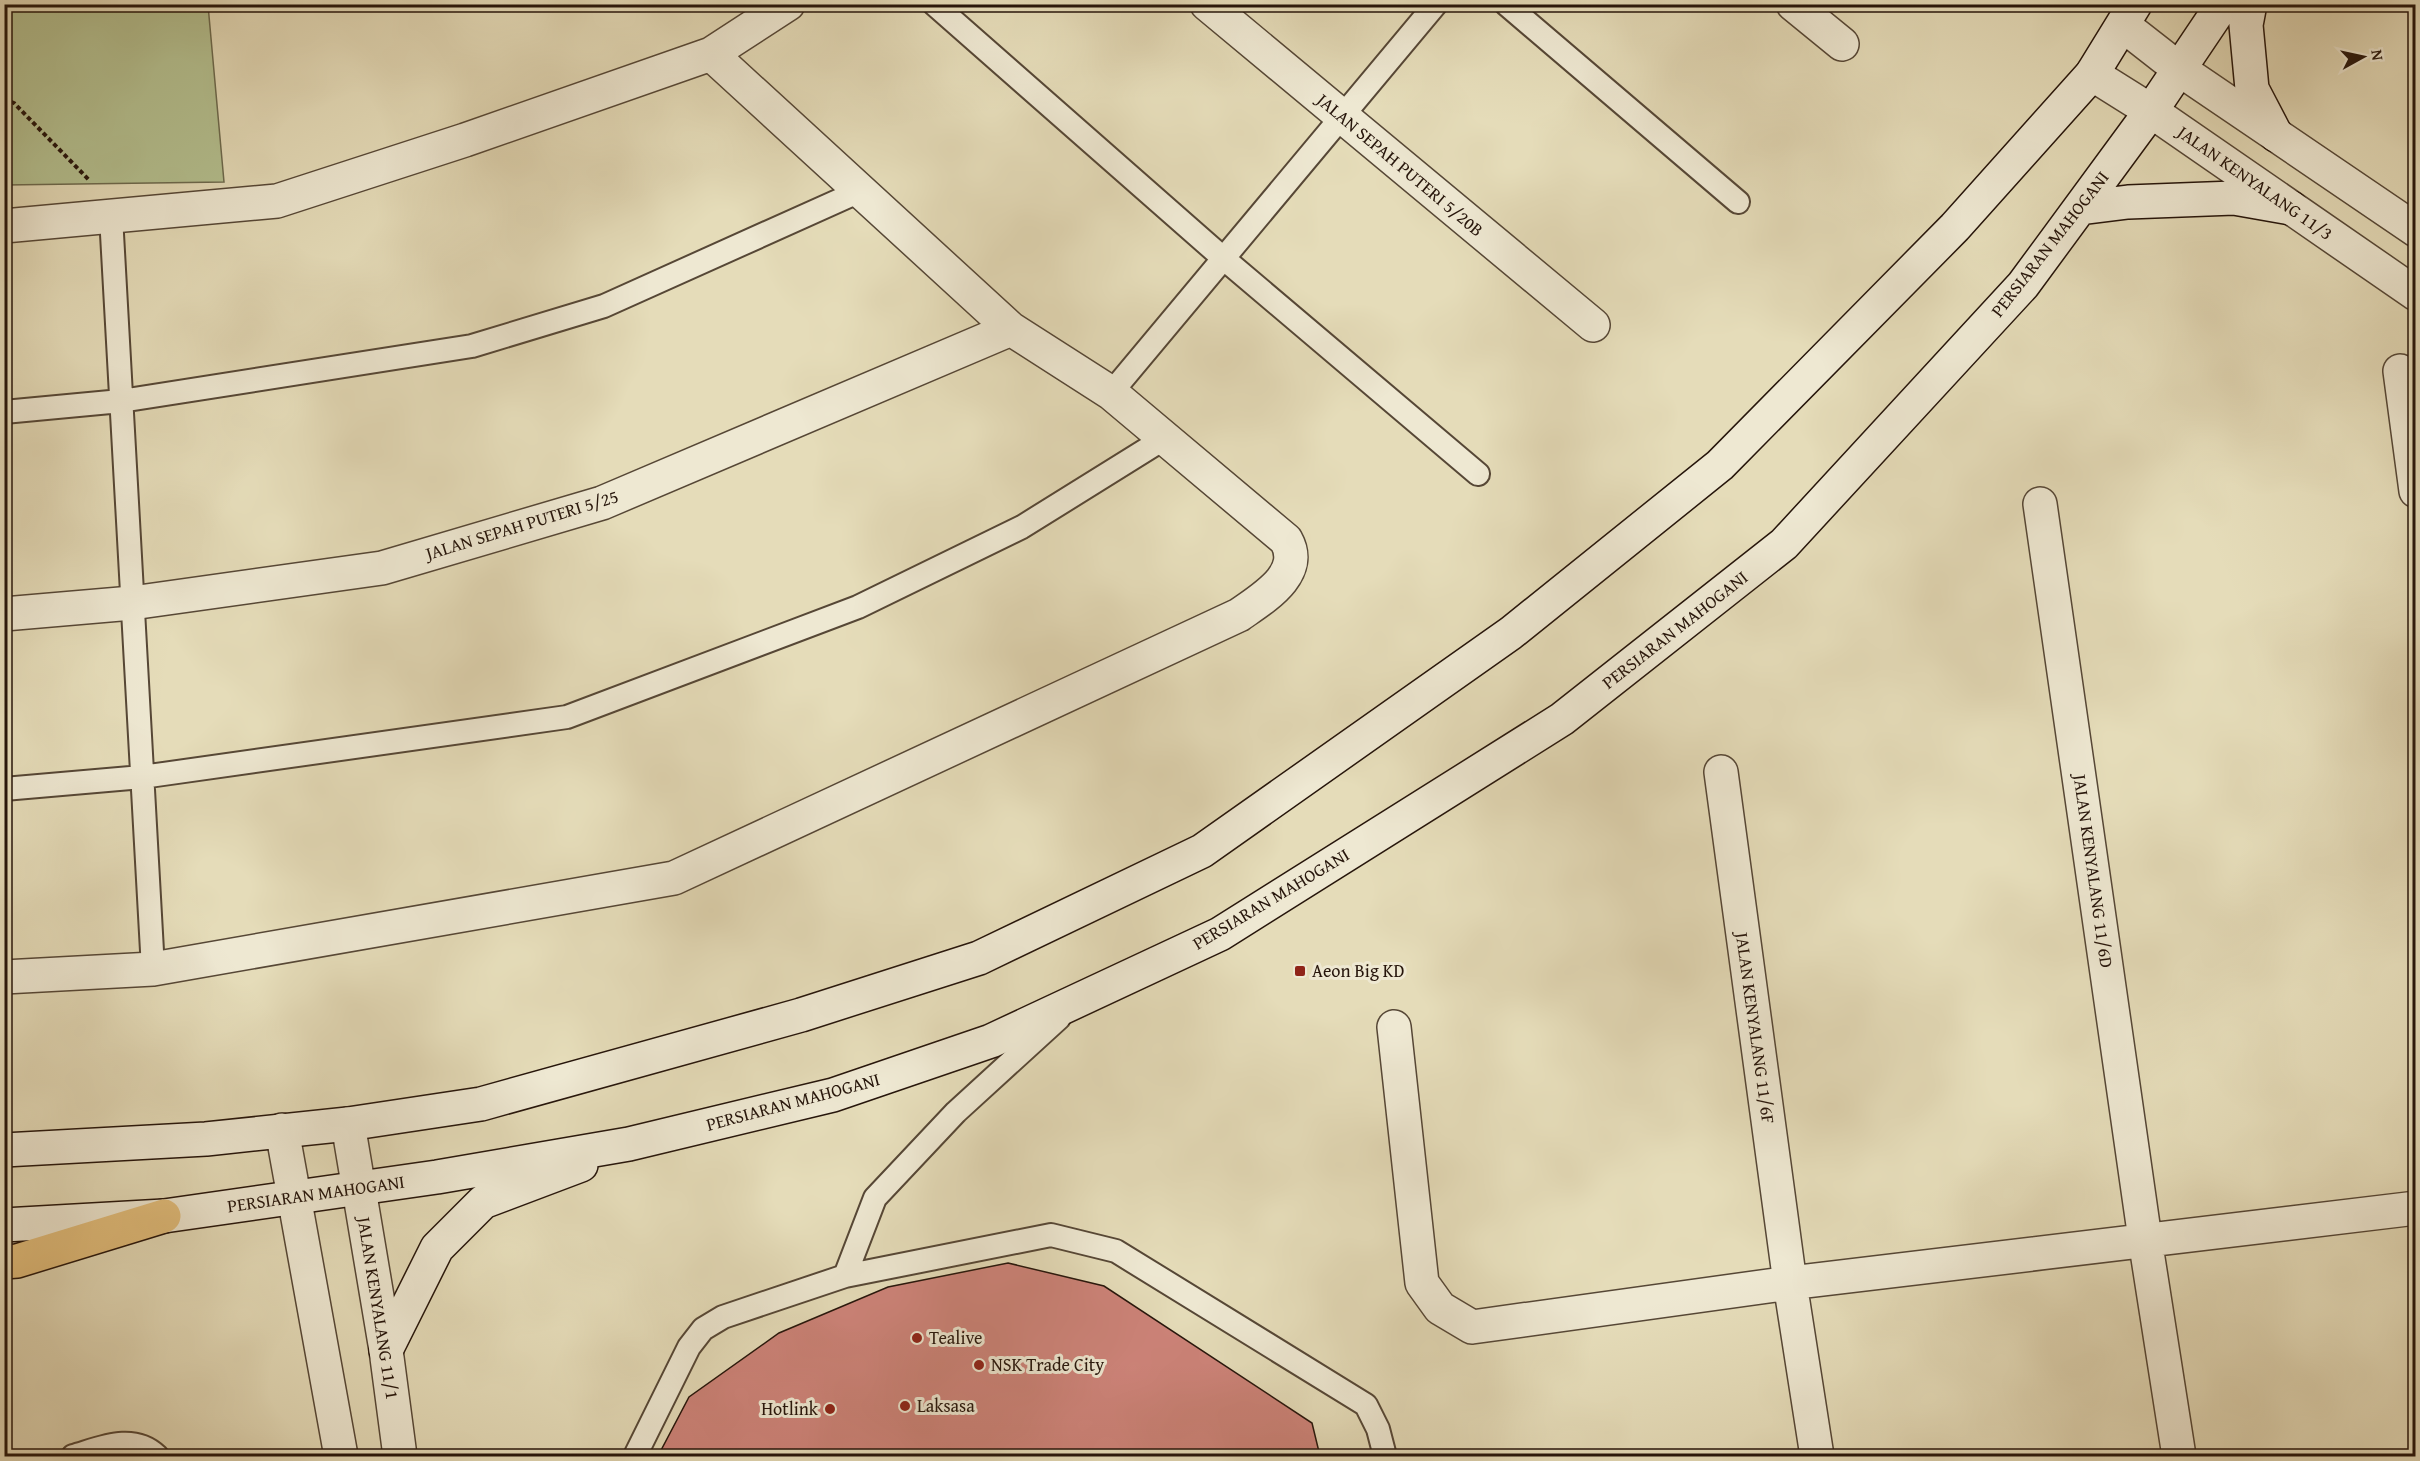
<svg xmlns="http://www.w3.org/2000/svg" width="2420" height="1461" font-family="'Gentium Book Plus',serif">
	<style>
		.green { fill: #b4c090; stroke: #6d6a4e; stroke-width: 1.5 }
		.building { fill: #cd8379; stroke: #26150b; stroke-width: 1.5 }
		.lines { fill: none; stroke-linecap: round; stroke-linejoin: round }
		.service-casing { stroke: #564736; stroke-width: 26 }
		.minor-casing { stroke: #564736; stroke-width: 36 }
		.tertiary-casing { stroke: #564736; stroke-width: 36 }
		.secondary-casing { stroke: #26150b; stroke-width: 36 }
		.motorway-casing { stroke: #26150b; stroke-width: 36 }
		.path { stroke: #26150b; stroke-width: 4; stroke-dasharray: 4.5 3; stroke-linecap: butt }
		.service { stroke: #eee8d2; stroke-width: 22 }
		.minor { stroke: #eee8d2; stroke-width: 33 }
		.tertiary { stroke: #eee8d2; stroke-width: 33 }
		.secondary { stroke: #eee8d2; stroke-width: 33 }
		.motorway { stroke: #e2be7c; stroke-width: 33 }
		.poi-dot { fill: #8f2418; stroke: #eee8d2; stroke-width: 2 }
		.labels { text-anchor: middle; stroke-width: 6; stroke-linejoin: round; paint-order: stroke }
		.street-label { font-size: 18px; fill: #26150b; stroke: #eee8d2 }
		.poi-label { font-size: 18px; fill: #26150b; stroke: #eee8d2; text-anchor: start }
	</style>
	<rect width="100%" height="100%" fill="#e5dcb9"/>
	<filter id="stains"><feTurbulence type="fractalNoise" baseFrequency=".00333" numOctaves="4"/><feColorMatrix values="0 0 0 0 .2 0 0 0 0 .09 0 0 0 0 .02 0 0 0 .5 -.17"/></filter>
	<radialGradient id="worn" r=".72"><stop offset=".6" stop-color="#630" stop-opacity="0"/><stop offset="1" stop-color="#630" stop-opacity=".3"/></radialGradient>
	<path class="green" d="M4 5H208L224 182 5 185Z"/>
	<path class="building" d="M1008 1263 1104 1286 1312 1423 1320 1456H658L689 1397 779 1333 888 1287Z"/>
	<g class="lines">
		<defs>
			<path id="service" d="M934 4 1223 258 1478 474
				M1506 4 1738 202
				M111 216 153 969
				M1111 393 1436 4
				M4 412 121 401 472 346 604 306 860 191
				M4 789 142 777 567 717 858 607 1022 527 1165 438
				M845 1276 1051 1235 1116 1251 1366 1405 1378 1429 1385 1456
				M73 1456C101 1448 133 1433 157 1456
				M635 1456 689 1347 703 1329 723 1317 845 1276 875 1198 956 1112 1059 1018"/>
			<path id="minor" d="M1207 4 1593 325
				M1793 4 1842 44
				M4 226 277 201 465 140 711 54 788 4
				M2400 371 2416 491
				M2040 504 2145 1239 2179 1456
				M4 614 132 603 382 568 602 503 1011 329
				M1721 772 1790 1283 1817 1456
				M4 977 153 969 674 878 1239 615C1263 598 1305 574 1286 540L1111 393 1011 329 711 54
				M1394 1027 1422 1283 1440 1308 1472 1327 1790 1283 2416 1208
				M348 1124 386 1350 400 1456
				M282 1130 341 1456"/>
			<path id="tertiary" d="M2124 26 2179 69 2416 230
				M2092 74 2151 111 2416 294"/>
			<path id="secondary" d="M2250 4 2246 25 2252 89 2276 135
				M2080 208 2128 202 2234 198 2291 208
				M4 1150 206 1139 348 1124 481 1104 801 1015 979 958 1202 851 1511 633 1720 465 1955 227 2092 74 2135 4
				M4 1225 164 1216 437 1177 629 1144 833 1095 991 1041 1220 934 1562 719 1784 544 2023 285 2151 111 2223 4
				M386 1350 437 1248 483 1202 581 1165"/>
			<path id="motorway" d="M4 1262 17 1261 164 1216"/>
		</defs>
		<use href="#service" class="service-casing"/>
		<use href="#minor" class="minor-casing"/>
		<use href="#tertiary" class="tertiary-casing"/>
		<use href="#secondary" class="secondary-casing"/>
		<use href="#motorway" class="motorway-casing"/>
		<path class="path" d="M4 99 14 103 90 181"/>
		<use href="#service" class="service"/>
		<use href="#minor" class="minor"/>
		<use href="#tertiary" class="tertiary"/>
		<use href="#secondary" class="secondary"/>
		<use href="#motorway" class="motorway"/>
	</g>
	<g class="poi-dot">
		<rect x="1294" y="965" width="12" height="12" rx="3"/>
		<circle cx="917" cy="1338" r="6"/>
		<circle cx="979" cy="1365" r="6"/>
		<circle cx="905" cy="1406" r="6"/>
		<circle cx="830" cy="1409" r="6"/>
	</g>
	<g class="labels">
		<g class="street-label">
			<text transform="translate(1400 165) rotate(40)" y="6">JALAN SEPAH PUTERI 5/20B</text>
			<text transform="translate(2255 183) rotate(35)" y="6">JALAN KENYALANG 11/3</text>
			<text transform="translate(2050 244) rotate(-52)" y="6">PERSIARAN MAHOGANI</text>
			<text transform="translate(522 525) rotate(-17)" y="6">JALAN SEPAH PUTERI 5/25</text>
			<text transform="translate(1675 630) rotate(-38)" y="6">PERSIARAN MAHOGANI</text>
			<text transform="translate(2093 871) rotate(82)" y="6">JALAN KENYALANG 11/6D</text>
			<text transform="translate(1271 899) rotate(-31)" y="6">PERSIARAN MAHOGANI</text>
			<text transform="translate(1755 1028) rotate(82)" y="6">JALAN KENYALANG 11/6F</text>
			<text transform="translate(793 1102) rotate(-15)" y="6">PERSIARAN MAHOGANI</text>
			<text transform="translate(316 1194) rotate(-8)" y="6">PERSIARAN MAHOGANI</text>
			<text transform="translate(378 1308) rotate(81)" y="6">JALAN KENYALANG 11/1</text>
		</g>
		<g class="poi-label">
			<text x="1312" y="977">Aeon Big KD</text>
			<text x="929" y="1344">Tealive</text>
			<text x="991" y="1371">NSK Trade City</text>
			<text x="917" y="1412">Laksasa</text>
			<text x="818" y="1415" text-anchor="end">Hotlink</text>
		</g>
	</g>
	<rect width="2420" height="1461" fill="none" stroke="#e5dcb9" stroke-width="24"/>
	<rect x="6" y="6" width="2408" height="1449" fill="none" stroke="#26150b" stroke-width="3"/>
	<rect x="12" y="12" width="2396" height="1437" fill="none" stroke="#26150b" stroke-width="1.5"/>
	<g transform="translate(2363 57) rotate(82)" stroke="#eee8d2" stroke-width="4.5" paint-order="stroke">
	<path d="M0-4.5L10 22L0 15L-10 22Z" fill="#26150b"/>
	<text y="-9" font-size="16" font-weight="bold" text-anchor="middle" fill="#26150b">N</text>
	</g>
	<rect width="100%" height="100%" filter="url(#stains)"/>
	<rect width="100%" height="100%" fill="url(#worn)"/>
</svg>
